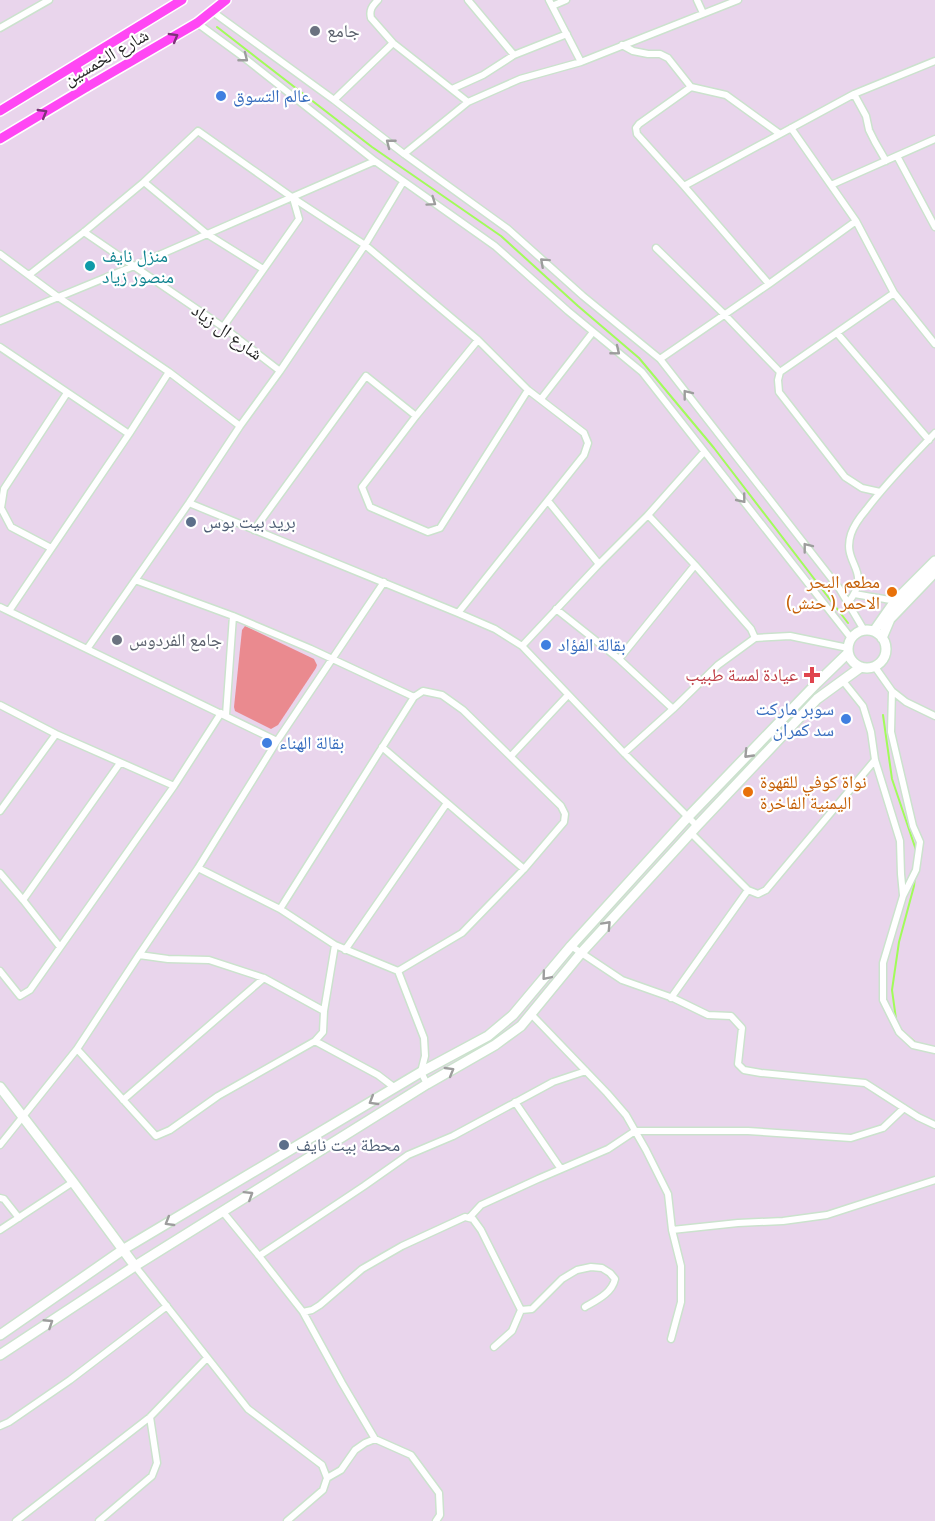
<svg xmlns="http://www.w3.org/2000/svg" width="935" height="1521" font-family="Cabin,'Noto Naskh Arabic',sans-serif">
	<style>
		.green { fill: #ea8a8f }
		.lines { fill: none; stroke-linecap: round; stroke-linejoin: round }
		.stream { stroke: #a1fc5a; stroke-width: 2 }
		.street-casing { stroke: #cbe2cd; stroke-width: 9 }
		.secondary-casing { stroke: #cbe2cd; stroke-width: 12 }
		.primary-casing { stroke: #fff; stroke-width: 12 }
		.street { stroke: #fff; stroke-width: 6 }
		.secondary { stroke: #fff; stroke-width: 9 }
		.primary { stroke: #ff47f4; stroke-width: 9 }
		.oneway { stroke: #7d3378 }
		.oneway2 { stroke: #9d9d9d }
		.worship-dot { fill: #6b7280; stroke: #fff; stroke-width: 2 }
		.shop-dot { fill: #3f7fe0; stroke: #fff; stroke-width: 2 }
		.culture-dot { fill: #0f9aa8; stroke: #fff; stroke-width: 2 }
		.service-dot { fill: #5c6f8a; stroke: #fff; stroke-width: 2 }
		.food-dot { fill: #e8710a; stroke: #fff; stroke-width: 2 }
		.health-dot { fill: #e0444e; stroke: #fff; stroke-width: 2 }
		.labels { text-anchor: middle; stroke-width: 4.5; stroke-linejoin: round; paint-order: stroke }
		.worship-label { font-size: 18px; fill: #5b616d; stroke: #fff; text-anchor: start }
		.street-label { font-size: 18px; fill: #262626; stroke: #fff }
		.shop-label { font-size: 18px; fill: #366cbe; stroke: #fff; text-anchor: start }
		.culture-label { font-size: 18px; fill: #0d838f; stroke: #fff; text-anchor: start }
		.service-label { font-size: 18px; fill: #4e5e75; stroke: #fff; text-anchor: start }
		.food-label { font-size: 18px; fill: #c56008; stroke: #fff; text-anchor: end }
		.health-label { font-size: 18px; fill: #be3a42; stroke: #fff; text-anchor: end }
	</style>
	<rect width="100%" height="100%" fill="#e9d5ec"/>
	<path class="green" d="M245 626 314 659 317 665 316 668 278 725 271 729 235 711 234 707 242 630Z"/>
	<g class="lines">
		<path class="stream" d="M217 27 372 147 501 236 578 306 639 358 714 448 848 623
			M883 715 892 779 916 850V854
			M896 1019 892 990 899 942 914 886 915 877
			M900 1029 916 1043"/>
		<defs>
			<path id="street" d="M378 0C372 6 369 10 371 18L393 43 468 102
				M468 0 514 55
				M549 0 581 62
				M697 0 703 13
				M552 6 566 0
				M213 12 334 100 404 154 508 229 583 296 660 359 839 588 864 630
				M197 23 242 56 375 161 495 246 568 311 642 372 851 638
				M0 28 49 0
				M622 45 633 51 648 54H660L668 58 691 87 726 95 780 134
				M452 89 483 75 514 55 567 34
				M854 94 866 116 869 130 875 142 886 161
				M334 100 393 43
				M791 128 856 221 894 293 935 344
				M404 154 468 102 520 79 581 62 738 0
				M897 156 935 227
				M144 182 207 234 263 269
				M831 185 935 139
				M684 186 637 134 636 128 639 124 691 87
				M84 232 223 327 280 371
				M656 248 725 315 780 372
				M0 254 58 297 169 372 240 426
				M29 275 84 232 144 182 198 131 293 198 365 245 478 340 528 390 584 433 588 443 584 455 458 613
				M769 284 684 186 854 94 935 61
				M0 321 134 266 375 161
				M223 327 299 219 293 198
				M837 333 929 440
				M478 340 416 416 362 487 370 507 428 532 440 528 528 390
				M0 347 129 434
				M660 359 769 284 856 221
				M541 399 593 332
				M880 492 862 488 845 477 779 392 778 380 780 372 894 293
				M548 501 599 564
				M189 503 458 613 495 629 522 646 624 753 697 826
				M648 515 695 565 751 629 755 638
				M254 530 366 376 416 416
				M51 548 11 527 1 508 4 489 67 393
				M135 580 233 616 311 649 414 697
				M855 594C869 597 882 598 895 601
				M848 603C874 570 841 565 851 534 854 525 860 517 866 510 887 482 911 458 935 433
				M0 607 277 741
				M556 609 619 659 673 709
				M9 611 129 434 169 372
				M522 646 599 564 648 515 704 452
				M87 649 189 503 240 426 280 371 365 245 403 182
				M619 659 695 565
				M875 667 892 691 906 702 935 716
				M843 681 863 706 871 732 875 760 900 841 901 874 903 895
				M892 691 891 732 913 826 920 842 916 870 903 896 883 963V1000L899 1032 913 1045 935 1050
				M0 705 56 734 174 786
				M226 715 233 616
				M382 747 524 869
				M624 753 673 709 718 665 755 638 790 636 848 648
				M511 756 568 695
				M0 811 56 734
				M691 833 748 890 758 894 766 890 875 760
				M198 868 280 909 335 945 398 971
				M0 873 23 900 60 947
				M23 900 120 763
				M280 909 414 697 423 691 442 695 463 710 561 806 565 814 564 822 524 869 462 933 398 971 424 1038 425 1056 421 1072 427 1084
				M571 946 622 980 673 998 708 1015 731 1016 742 1028 738 1064 744 1070 761 1073 865 1083 918 1117 935 1125
				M345 950 447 803
				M139 955 168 959 209 960 264 978 324 1011
				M0 971 20 996 30 990 174 786 221 713
				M671 998 748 890
				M531 1014 607 1093 626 1115 646 1150 668 1194 672 1230 681 1266V1302L671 1339
				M315 1041 378 1075 395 1088
				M77 1049 156 1136 170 1130 218 1096 315 1041 323 1032 324 1011 335 945
				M123 1100 264 978
				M515 1102 561 1169
				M0 1145 77 1049 139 955 198 868 277 741 384 582
				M0 1198 4 1199 19 1218
				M223 1212 259 1256 364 1186 408 1155 453 1136 553 1082 586 1071
				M469 1218 481 1205 538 1179 608 1149 635 1131H748L851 1138 883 1128 904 1108
				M0 1230 73 1182
				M672 1230 738 1223 783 1221 827 1215 935 1180
				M259 1256 303 1312 312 1310 320 1305 362 1269 402 1246 465 1217 473 1219 481 1230 521 1310 512 1331 494 1347
				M135 1266 248 1409 322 1465 327 1478 323 1490 287 1521
				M521 1310 532 1309 562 1279 577 1270 591 1267 602 1268 610 1273 615 1279C612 1293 597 1300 585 1307
				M303 1312 342 1383 375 1439 411 1455 439 1493 440 1515 436 1521
				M0 1426 9 1422 70 1380 167 1306
				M327 1478 341 1470 355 1450 365 1443 375 1439
				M16 1521 150 1417 207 1358
				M99 1521 152 1476 157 1463 150 1417"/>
			<path id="secondary" d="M848 649a19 19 0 1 1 38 0a19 19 0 1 1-38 0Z
				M874 631 895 601 935 561
				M882 638 890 619 935 572
				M0 1087 73 1182 135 1266
				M0 1335 124 1249 421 1072 488 1036 513 1015 571 946 688 817 817 683 848 653
				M0 1355 135 1266 427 1084 495 1045 521 1026 581 953 697 826 817 699 861 667"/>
			<path id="primary" d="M75 66 87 87
				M0 111 182 0
				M0 139 87 87 197 23 226 0"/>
		</defs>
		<use href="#street" class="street-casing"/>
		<use href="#secondary" class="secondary-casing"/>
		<use href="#primary" class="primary-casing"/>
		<use href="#street" class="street"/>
		<use href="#secondary" class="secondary"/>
		<use href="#primary" class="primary"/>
	</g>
	<defs><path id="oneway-chevron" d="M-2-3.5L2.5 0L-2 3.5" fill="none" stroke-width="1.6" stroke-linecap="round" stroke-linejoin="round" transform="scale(1.5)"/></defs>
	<g class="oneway">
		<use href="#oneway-chevron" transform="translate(174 37) rotate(-30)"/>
		<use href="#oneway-chevron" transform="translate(43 113) rotate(-31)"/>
	</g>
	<g class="oneway2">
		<use href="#oneway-chevron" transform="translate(244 58) rotate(38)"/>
		<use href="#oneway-chevron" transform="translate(390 143) rotate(-142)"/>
		<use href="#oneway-chevron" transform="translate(432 202) rotate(35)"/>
		<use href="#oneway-chevron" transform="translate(544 262) rotate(-138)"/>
		<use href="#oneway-chevron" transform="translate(616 351) rotate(39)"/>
		<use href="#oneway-chevron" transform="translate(687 394) rotate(-128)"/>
		<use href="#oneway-chevron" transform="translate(742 499) rotate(51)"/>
		<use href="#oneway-chevron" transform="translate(807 547) rotate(-128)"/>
		<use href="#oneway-chevron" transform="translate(748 754) rotate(134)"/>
		<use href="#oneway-chevron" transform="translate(607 925) rotate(-47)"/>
		<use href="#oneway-chevron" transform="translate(546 976) rotate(130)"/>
		<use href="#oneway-chevron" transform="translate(450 1071) rotate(-30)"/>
		<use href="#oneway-chevron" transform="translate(373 1101) rotate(149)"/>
		<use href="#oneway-chevron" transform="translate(249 1195) rotate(-32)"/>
		<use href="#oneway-chevron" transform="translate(169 1222) rotate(149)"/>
		<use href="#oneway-chevron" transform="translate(49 1323) rotate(-33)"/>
	</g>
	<g class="worship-dot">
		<circle cx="315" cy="31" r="6"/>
		<circle cx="117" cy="640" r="6"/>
	</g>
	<g class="shop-dot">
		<circle cx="221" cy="96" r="6"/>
		<circle cx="546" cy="645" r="6"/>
		<circle cx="846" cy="719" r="6"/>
		<circle cx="267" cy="743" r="6"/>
	</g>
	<circle class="culture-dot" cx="90" cy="266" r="6"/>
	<g class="service-dot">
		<circle cx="191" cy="522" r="6"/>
		<circle cx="284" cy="1145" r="6"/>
	</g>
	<g class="food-dot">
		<circle cx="892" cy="592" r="6"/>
		<circle cx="748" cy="792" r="6"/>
	</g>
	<path class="health-dot" d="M809 666h6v6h6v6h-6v6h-6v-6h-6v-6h6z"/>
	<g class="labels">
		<g class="worship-label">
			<text x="327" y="37">جامع</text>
			<text x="129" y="646">جامع الفردوس</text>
		</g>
		<g class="street-label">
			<text transform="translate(106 57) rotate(-30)" y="6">شارع الخمسين</text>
			<text transform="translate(227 332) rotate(36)" y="6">شارع ال زياد</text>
		</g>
		<g class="shop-label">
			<text x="233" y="102">عالم التسوق</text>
			<text x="558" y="651">بقالة الفؤاد</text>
			<text x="834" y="715" text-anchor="end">سوبر ماركت<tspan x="834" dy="21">سد كمران</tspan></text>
			<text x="279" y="749">بقالة الهناء</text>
		</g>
		<g class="culture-label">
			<text x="102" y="262">منزل نايف<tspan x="102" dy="21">منصور زياد</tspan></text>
		</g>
		<g class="service-label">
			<text x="203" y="528">بريد بيت بوس</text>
			<text x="296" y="1151">محطة بيت نايف</text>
		</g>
		<g class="food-label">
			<text x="880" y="588">مطعم البحر<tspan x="880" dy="21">الاحمر ( حنش)</tspan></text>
			<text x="760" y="788" text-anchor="start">نواة كوفي للقهوة<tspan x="760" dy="21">اليمنية الفاخرة</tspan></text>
		</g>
		<g class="health-label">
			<text x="798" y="681">عيادة لمسة طبيب</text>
		</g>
	</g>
</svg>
